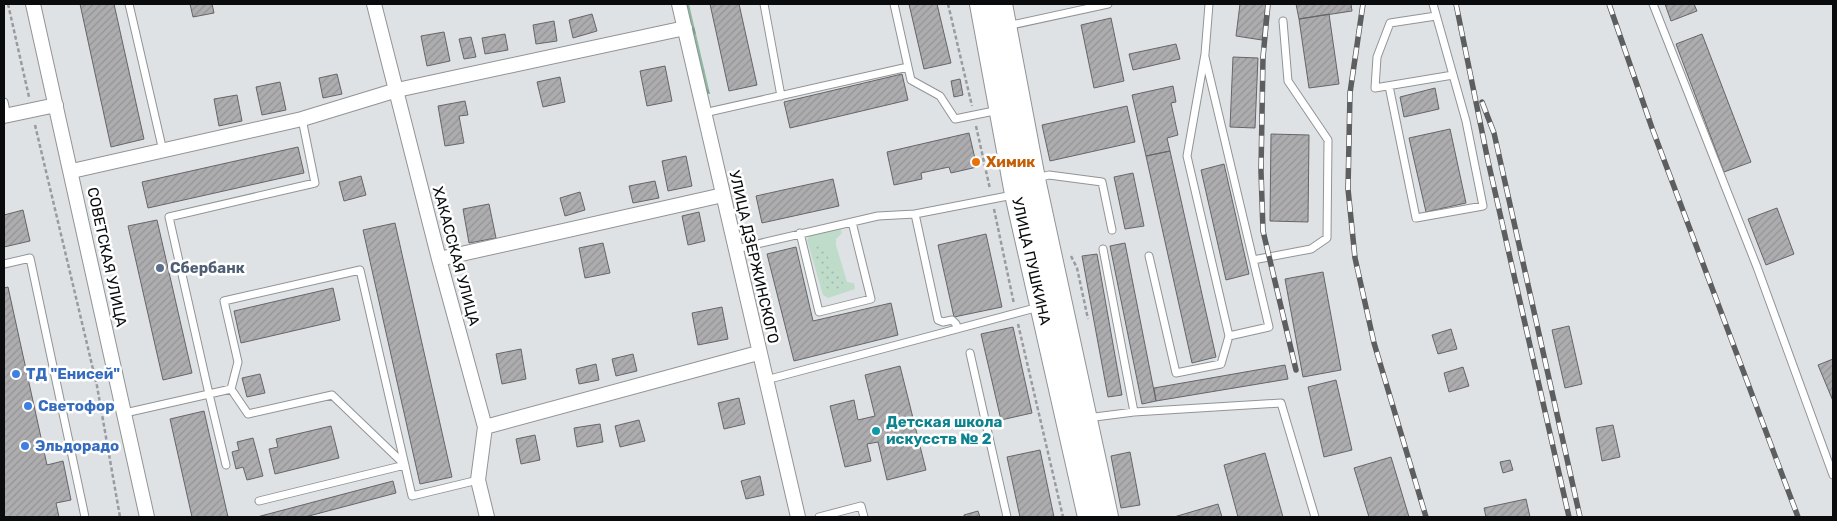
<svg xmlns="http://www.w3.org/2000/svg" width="1837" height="521" font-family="Rubik,sans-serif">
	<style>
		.grass { fill: #bedcc9 }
		.forest { fill: url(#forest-firs) }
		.park { fill: url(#park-dots) }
		.building { fill: url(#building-hatch); stroke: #666669 }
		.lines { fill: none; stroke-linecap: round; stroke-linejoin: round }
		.lane-casing { stroke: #919496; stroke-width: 9 }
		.street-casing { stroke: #919496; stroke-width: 16 }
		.primary-casing { stroke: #919496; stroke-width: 24 }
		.path { stroke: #999b9e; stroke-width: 2.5; stroke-dasharray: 4 2.5; stroke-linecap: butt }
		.lane { stroke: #fff; stroke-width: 7 }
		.street { stroke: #fff; stroke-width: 14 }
		.primary { stroke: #fff; stroke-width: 22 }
		.rail-casing { stroke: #5c5e5f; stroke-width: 5.5 }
		.rail { stroke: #fff; stroke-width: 4; stroke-dasharray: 11; stroke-linecap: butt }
		.food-dot { fill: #e8710a; stroke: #fff; stroke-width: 2 }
		.service-dot { fill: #5c6f8a; stroke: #fff; stroke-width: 2 }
		.shop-dot { fill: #3f7fe0; stroke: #fff; stroke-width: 2 }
		.culture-dot { fill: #0f9aa8; stroke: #fff; stroke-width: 2 }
		.labels { text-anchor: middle; stroke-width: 5; stroke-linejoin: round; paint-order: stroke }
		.food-label { font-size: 15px; font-weight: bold; fill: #c56008; stroke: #fff; text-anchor: start }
		.street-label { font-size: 15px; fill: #0a0b0c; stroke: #fff }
		.service-label { font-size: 15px; font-weight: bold; fill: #4e5e75; stroke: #fff; text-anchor: start }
		.shop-label { font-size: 15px; font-weight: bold; fill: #366cbe; stroke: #fff; text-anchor: start }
		.culture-label { font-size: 15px; font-weight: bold; fill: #0d838f; stroke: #fff; text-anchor: start }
	</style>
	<defs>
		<pattern id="forest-firs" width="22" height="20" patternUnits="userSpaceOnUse" patternTransform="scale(1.25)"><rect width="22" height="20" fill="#8ebaa0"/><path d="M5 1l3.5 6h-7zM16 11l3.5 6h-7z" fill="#799f89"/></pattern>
		<pattern id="park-dots" width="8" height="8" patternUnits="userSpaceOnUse" patternTransform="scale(1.25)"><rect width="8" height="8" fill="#bedcc9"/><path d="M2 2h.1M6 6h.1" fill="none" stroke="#a2bbab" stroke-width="1.8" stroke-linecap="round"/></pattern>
		<pattern id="building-hatch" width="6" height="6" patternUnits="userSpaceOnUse" patternTransform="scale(1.25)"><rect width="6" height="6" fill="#adadb0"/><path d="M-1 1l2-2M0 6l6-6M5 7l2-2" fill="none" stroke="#949496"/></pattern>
	</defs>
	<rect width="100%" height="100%" fill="#dfe2e5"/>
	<path class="grass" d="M840 228 842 233 836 239V245L847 282 854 283 855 289 828 298 823 295 807 240 811 234Z"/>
	<path class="forest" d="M684 4H689L710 94 705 93Z"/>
	<path class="park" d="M823 245C827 262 840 270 844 286L831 291 825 287 813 250 814 247Z"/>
	<path class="building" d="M80 4H114L144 139 111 147Z
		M190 4H212L214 13 193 17Z
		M710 4H739L757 85 729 91Z
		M909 4H937L951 63 924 69Z
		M1240 4H1266L1262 40 1236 36Z
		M1296 4H1351L1352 11 1299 19Z
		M1665 4H1694L1697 11 1671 21Z
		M592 14 597 31 573 38 569 20Z
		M1329 14 1339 84 1309 88 1299 19Z
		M1111 18 1124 81 1094 88 1081 25Z
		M554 21 557 41 536 44 533 25Z
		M444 32 450 61 427 66 421 36Z
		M505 34 508 50 485 54 482 38Z
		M1702 34 1751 162 1724 172 1676 44Z
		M471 37 476 57 464 59 459 39Z
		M1176 44 1180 59 1133 70 1129 54Z
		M1233 57 1258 58 1255 128 1230 127Z
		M665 66 672 101 647 106 640 71Z
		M337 74 342 94 323 98 319 78Z
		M902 74 908 100 790 128 784 102Z
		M560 77 565 102 543 107 537 82Z
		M960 79 963 95 954 97 951 81Z
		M280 82 286 110 262 115 256 87Z
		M1173 86 1176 102 1171 103 1178 135 1167 138 1170 151 1146 156 1132 95Z
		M1435 88 1439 109 1404 117 1400 97Z
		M237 95 242 121 219 126 214 99Z
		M465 101 468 115 459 116 464 143 445 146 438 106Z
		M1127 106 1135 142 1050 161 1042 125Z
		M1450 129 1466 203 1426 212 1409 138Z
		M969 133 977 167 951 173 949 167 921 173 922 179 894 185 887 152Z
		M1271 134 1309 135 1308 222 1270 221Z
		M298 147 304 173 148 208 142 182Z
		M1170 151 1216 357 1192 363 1146 156Z
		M686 156 692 186 668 191 662 161Z
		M1224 164 1249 274 1226 280 1201 170Z
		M1133 173 1144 226 1125 229 1114 177Z
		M361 176 366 195 344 201 339 182Z
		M833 179 839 206 762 223 756 196Z
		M655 181 659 198 633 203 629 186Z
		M580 192 585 210 565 216 560 198Z
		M489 204 496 238 469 243 463 209Z
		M1777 208 1794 254 1766 265 1748 219Z
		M23 210 30 241 4 247V215Z
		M699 212 705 241 688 245 682 216Z
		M157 220 192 373 163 380 128 226Z
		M395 223 452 477 420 484 363 230Z
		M986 234 1002 307 954 317 938 245Z
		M603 243 610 273 585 278 579 248Z
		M1125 243 1156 401 1142 404 1110 246Z
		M796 247 813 321 891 303 898 335 794 361 767 254Z
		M1097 254 1122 395 1108 397 1082 256Z
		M1323 272 1341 370 1303 377 1285 279Z
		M8 287 47 465 63 461 71 500 56 503 59 517H4V288Z
		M333 288 340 320 241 343 234 311Z
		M722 307 728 339 698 345 692 313Z
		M1569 326 1582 384 1565 388 1552 330Z
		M1013 327 1032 413 1001 420 981 334Z
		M1451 329 1457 349 1438 354 1432 335Z
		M521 349 526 379 502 384 496 354Z
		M633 354 637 371 616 376 612 359Z
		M1833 359V401L1818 365Z
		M596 364 599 380 579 384 576 369Z
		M1285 365 1288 379 1156 401 1154 388Z
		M900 366 926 470 887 480 878 442 867 444 871 461 845 467 830 406 854 400 858 420 875 416 865 375Z
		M1463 367 1469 386 1449 392 1444 373Z
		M260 374 265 393 247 397 242 378Z
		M1336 380 1352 450 1324 457 1308 387Z
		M739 398 745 424 724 429 718 403Z
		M204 411 228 517H192L170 419Z
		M639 420 645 441 620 447 615 426Z
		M600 424 603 442 577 447 574 428Z
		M1613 425 1620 457 1602 461 1596 428Z
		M331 426 339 458 275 474 269 449 278 447 276 439Z
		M535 435 540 460 521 464 516 439Z
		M253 438 263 476 247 480 243 467 236 469 232 452 239 450 237 442Z
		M1040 450 1054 517H1020L1007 457Z
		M1130 452 1140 505 1121 508 1111 456Z
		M1265 453 1283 517H1238L1224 465Z
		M1391 457 1409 517H1369L1354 468Z
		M1510 460 1513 470 1503 473 1500 462Z
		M760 476 764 495 746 499 741 481Z
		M393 481 396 493 305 517H257Z
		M1526 499 1530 517H1486L1484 508Z
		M1218 504 1222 517H1171H1174Z
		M978 511 980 517H964V515Z"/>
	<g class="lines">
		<defs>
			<path id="lane" d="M129 4 163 151
				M764 4 781 96
				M894 4 908 67
				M1653 4 1757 267 1833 475
				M1436 16 1390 23 1377 57 1375 88 1453 75
				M1007 26 1108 4
				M1205 57 1269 327 1229 336
				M1389 86 1416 218 1483 206 1466 121 1433 4
				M4 102 7 116
				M704 113 908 67 911 80 940 96 955 119 999 110
				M1037 178 1049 175 1102 182 1112 230
				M915 214 938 320 943 322 952 320 956 324 957 329
				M800 233 819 312 871 299 852 222
				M736 249 878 216 915 214 1013 195
				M1103 249 1134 412
				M1149 256 1176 373 1221 364 1229 336 1187 156 1205 54 1209 4
				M1253 260 1311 249 1327 238 1328 140 1288 81 1283 21
				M4 264 30 258 85 517
				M970 353 1007 517
				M766 380 1039 307
				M231 389 238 362 224 301 360 270 412 496 478 480
				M125 413 209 394 226 465
				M1087 418 1134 412 1281 403 1315 517
				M259 501 405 465 332 395 248 414 231 389 209 394 169 217 315 183 302 119
				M819 517 861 506 864 517"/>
			<path id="street" d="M33 4 147 517
				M374 4 439 259 485 427 478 480 487 517
				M679 4 798 517
				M4 116 56 105
				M72 171 302 119 397 90 685 28
				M439 259 723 195
				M485 427 758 353"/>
			<g id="primary">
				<path id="s1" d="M981 4 1016 194 1089 517"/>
				<path d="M1001 4 1034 179 1107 517"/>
			</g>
		</defs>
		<use href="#lane" class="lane-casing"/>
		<use href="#street" class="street-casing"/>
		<use href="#primary" class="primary-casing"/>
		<path class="path" d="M8 4 29 97
			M948 4 972 106
			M35 125 97 386 120 517
			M976 126 990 189
			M994 209 1014 304
			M1071 256 1077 268 1088 319
			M1018 324 1063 517"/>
		<use href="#lane" class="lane"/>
		<use href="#street" class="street"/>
		<use href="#primary" class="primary"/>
		<defs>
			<path id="rail" d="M1268 4 1263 57 1261 171 1263 231 1296 370
				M1363 4 1350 93 1348 189 1355 258 1374 343 1426 517
				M1456 4 1488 161 1569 517
				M1609 4 1652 128 1798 517
				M1482 102 1494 133 1580 517"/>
		</defs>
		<use href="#rail" class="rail-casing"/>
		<use href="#rail" class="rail"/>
	</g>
	<circle class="food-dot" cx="976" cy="162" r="5"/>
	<circle class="service-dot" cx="160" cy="268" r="5"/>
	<g class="shop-dot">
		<circle cx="16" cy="374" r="5"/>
		<circle cx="28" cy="406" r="5"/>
		<circle cx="25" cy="446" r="5"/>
	</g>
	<circle class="culture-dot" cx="876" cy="431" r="5"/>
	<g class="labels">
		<g class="food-label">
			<text x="986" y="167">Химик</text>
		</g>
		<g class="street-label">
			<text transform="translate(456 256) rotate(75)" y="5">ХАКАССКАЯ УЛИЦА</text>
			<text transform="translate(107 257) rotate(78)" y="5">СОВЕТСКАЯ УЛИЦА</text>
			<text transform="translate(754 257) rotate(77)" y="5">УЛИЦА ДЗЕРЖИНСКОГО</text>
			<text dy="5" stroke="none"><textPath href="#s1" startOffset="262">УЛИЦА ПУШКИНА</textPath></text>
		</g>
		<g class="service-label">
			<text x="170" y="273">Сбербанк</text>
		</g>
		<g class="shop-label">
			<text x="26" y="379">ТД "Енисей"</text>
			<text x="38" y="411">Светофор</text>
			<text x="35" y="451">Эльдорадо</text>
		</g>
		<g class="culture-label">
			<text x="886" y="427">Детская школа<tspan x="886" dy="17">искусств № 2</tspan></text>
		</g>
	</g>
	<rect width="1837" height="521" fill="none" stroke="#0a0b0c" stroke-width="10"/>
</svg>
